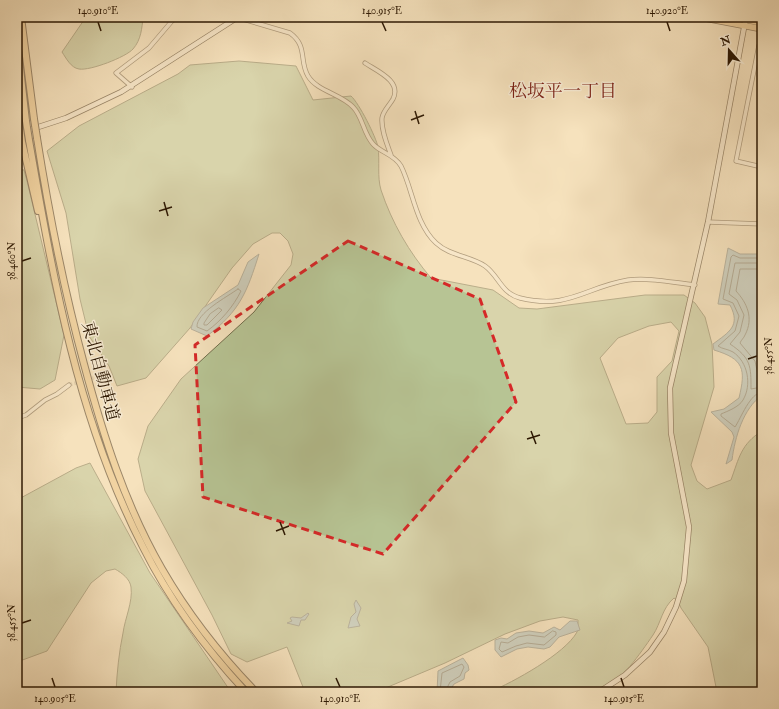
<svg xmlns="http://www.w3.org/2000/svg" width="779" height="709" font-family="'IM FELL Double Pica','Noto Serif JP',serif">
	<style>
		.green { fill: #b7c494; stroke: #726e4c; fill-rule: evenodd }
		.water { fill: #a2babd; stroke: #737973 }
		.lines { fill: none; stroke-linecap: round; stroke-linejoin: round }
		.shore { stroke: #686960; stroke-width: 1 }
		.street-tunnel { stroke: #cdba98; stroke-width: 3.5; stroke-dasharray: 3.5 2; stroke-linecap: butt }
		.street-casing { stroke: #5f4a32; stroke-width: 5 }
		.secondary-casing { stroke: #2d1803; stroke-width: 6 }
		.primary-casing { stroke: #2d1803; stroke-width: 7 }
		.highway-casing { stroke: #2d1803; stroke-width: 8 }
		.street { stroke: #f8ecd4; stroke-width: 3.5 }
		.secondary { stroke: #f8ecd4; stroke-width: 4.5 }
		.primary { stroke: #eac17e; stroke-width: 5.5 }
		.highway { stroke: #eac17e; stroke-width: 6 }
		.highway-bridge-casing { stroke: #2d1803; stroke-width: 8; stroke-linecap: butt }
		.highway-bridge { stroke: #eac17e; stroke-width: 6 }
		.marked { fill: none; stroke: #d62828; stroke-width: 3; stroke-dasharray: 8 5; stroke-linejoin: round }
		.ticks { fill: none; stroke: #2d1803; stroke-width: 1.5 }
		.labels { text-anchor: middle; stroke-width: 3; stroke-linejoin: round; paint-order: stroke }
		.street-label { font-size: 17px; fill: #2d1803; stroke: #f8ecd4 }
		.neighbourhood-label { font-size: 18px; fill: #7a1f14; stroke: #f8ecd4 }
		.neatline { fill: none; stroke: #2d1803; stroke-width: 1.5 }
		.ticks-label { font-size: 10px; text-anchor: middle; fill: #2d1803 }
	</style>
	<rect width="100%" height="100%" fill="#f5e2bd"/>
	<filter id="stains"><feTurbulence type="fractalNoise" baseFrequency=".005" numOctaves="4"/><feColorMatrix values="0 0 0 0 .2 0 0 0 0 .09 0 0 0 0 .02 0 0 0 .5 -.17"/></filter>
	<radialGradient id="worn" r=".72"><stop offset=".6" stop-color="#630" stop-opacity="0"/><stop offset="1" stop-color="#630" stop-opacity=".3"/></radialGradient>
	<path class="green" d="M86 17H143C142 28 141 40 133 49 126 57 90 71 79 69 71 68 66 58 62 52Z
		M239 61 296 66 313 100 351 96C359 103 376 137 378 147 380 161 377 177 381 190 392 223 409 252 431 278L493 290 519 308 537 309 645 295H684L695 303 705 317 712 344 714 387 691 465 697 481 707 489 731 480C739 458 741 444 762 431V692H717L708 647 681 608 678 601 674 598C662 608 661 623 653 635 640 654 621 681 602 692H490C513 682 565 654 577 632 578 629 578 624 578 620L563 617 540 621 505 634 445 663 376 692H305L287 647 247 662 231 654 212 615 145 491 138 459 148 426 181 379 254 312 291 265 293 254 288 241 280 233H272L253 244 232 268 190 328 146 378 117 386 109 366 89 336 80 299 66 213 47 151 79 126 178 74 190 65ZM671 322 679 331 672 361 657 377V412L648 423 626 424 600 358 618 338 649 326Z
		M17 169 24 170 27 181 64 335 55 380 40 389 17 387Z
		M90 463 150 573 231 692H116C117 672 119 652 123 633 125 618 133 602 131 587 130 579 122 573 115 569L106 571 91 583 47 651 17 662V571L19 568 17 567V500L76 468Z"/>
	<path class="water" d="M728 248 740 254H761L762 252V395C743 409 735 437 732 460L726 464 734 437 732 432 711 412 724 409 739 398C746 369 744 359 714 350L713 344C729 332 741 326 730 305L718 304Z
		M259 254C247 292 240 311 207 336L191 329 193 322 203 308 238 285 248 262Z
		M356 600 361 608 357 619 360 626 348 628 351 617 356 612 354 604Z
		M308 613 309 614 305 620H301L299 626 287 623 292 621 290 618 292 617 301 618Z
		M570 621H577L580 630 559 637 550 647 544 649 528 647 517 649 501 657 495 650V640L501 638 507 639 516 633 529 631 543 633 554 627 560 630Z
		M463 658 468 665 469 670 465 673 464 679 454 684 449 692H437L438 671Z"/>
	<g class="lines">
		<path class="shore" d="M762 258H740L733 255 731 257 723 299 733 303 739 316 735 331 718 346C722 349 728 349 733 352 748 362 752 385 743 400 739 407 728 411 721 414V416L735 427C741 418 750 393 762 392
			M762 263H735L729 294 737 300 744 315 740 332 730 344C751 358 751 366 751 389L762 387
			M762 269H740L736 291C747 303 754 318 745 335 744 338 741 340 740 343L755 361 759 380 762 381
			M238 289 241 291C233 307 221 321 207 331L197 327C196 313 227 297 238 289Z
			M219 308 222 310 207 325H204V323L210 314Z
			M553 631 556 632V635L544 645 527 643 516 646 502 652 499 649 501 642 508 643 518 637 529 635 544 637Z
			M440 692 442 673 462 664 464 667 460 676 450 682 445 692"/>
		<path class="street-tunnel" d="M69 385 104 375"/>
		<defs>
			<path id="street" d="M236 17 290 33C308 46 299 61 308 76 317 91 341 94 353 107 363 117 363 133 373 144 381 153 394 154 401 166 413 190 415 223 436 243 450 256 470 256 485 266 499 276 501 293 520 298 569 310 585 287 628 280 649 277 674 283 695 285
				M762 44 759 45 736 161 762 167
				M365 63C377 71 402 81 393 99 389 106 383 111 382 118 381 130 387 144 391 155
				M132 87 116 73 149 48 172 21 178 17
				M708 222 762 224
				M17 418 26 415 45 400 57 394 69 385"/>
			<path id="secondary" d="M17 134 66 118 121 92 238 17
				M599 692 625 675 650 652 664 632 676 607 684 581 689 527 671 433 670 388 708 222 746 17"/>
			<path id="primary" d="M699 17 762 29
				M734 17 762 23"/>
			<path id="highway" d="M21 17 34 119
				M17 41 26 121
				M17 111 19 123
				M37 138C49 214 64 290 84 364 103 435 125 505 162 569 188 614 220 655 256 692
				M29 140C53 278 78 421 143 547 170 601 205 648 246 692
				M22 142 38 211"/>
		</defs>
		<use href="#street" class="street-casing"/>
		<use href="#secondary" class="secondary-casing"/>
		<use href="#primary" class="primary-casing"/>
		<use href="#highway" class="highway-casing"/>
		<use href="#street" class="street"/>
		<use href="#secondary" class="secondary"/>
		<use href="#primary" class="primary"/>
		<use href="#highway" class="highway"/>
		<defs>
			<path id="highway-bridge" d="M34 119 37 138
				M26 121 29 140
				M19 123 22 142"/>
		</defs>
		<use href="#highway-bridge" class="highway-bridge-casing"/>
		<use href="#highway-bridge" class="highway-bridge"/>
	</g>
	<path d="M0 0H779V709H0ZM348 241 480 299 516 402 383 554 203 497 195 345Z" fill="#f5e2bd" fill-opacity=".55" fill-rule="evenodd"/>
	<path class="marked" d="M348 241 480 299 516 402 383 554 203 497 195 345Z"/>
	<path class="ticks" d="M98 22 101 31M382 22 386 31M667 22 670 31M415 111 419 124M411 120 424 115M164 202 168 216M159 211 172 207M22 261 31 258M748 359 757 356M531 431 536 444M527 439 540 435M280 522 285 535M276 531 289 526M22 623 31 620M52 678 55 687M336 678 340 687M621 678 624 687"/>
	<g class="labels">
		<g class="street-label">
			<text transform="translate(101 371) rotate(75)" y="6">東北自動車道</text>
		</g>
		<g class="neighbourhood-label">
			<text x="563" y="97">松坂平一丁目</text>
		</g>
	</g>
	<rect width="779" height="709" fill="none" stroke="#f5e2bd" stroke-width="44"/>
	<g transform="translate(729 50) rotate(340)" stroke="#f8ecd4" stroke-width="3" paint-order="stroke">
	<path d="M0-3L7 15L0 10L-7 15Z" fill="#2d1803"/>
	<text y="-6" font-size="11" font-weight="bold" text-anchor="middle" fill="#2d1803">N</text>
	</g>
	<rect x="22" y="22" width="735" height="665" class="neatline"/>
	<g class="ticks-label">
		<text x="98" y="14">140.910°E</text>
		<text x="382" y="14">140.915°E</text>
		<text x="667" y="14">140.920°E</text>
		<text transform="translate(11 261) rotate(-90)" y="4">38.460°N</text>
		<text transform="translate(768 356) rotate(-90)" y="4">38.455°N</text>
		<text transform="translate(11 623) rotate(-90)" y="4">38.455°N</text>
		<text x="55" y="702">140.905°E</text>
		<text x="340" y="702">140.910°E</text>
		<text x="624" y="702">140.915°E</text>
	</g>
	<rect width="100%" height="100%" filter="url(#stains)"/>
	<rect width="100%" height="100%" fill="url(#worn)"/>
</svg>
